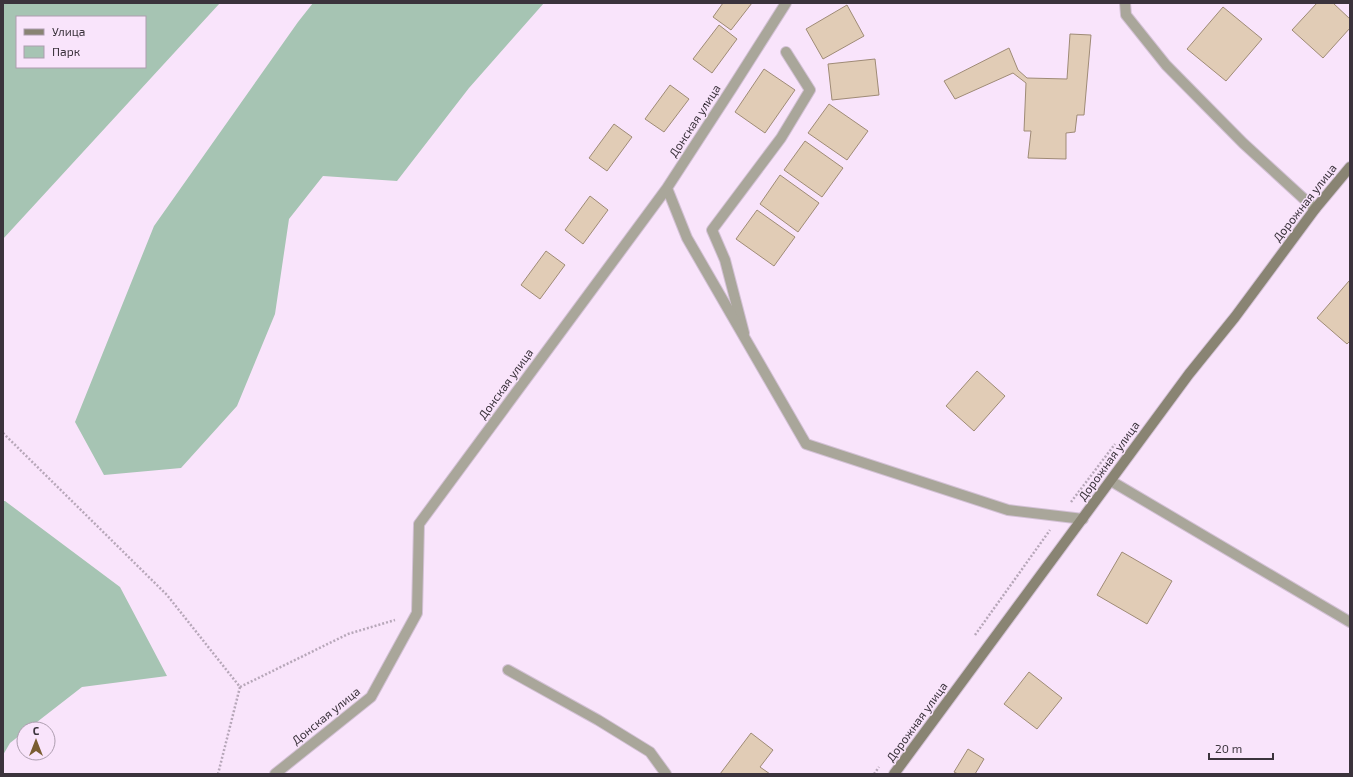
<svg xmlns="http://www.w3.org/2000/svg" width="1353" height="777" font-family="'Exo 2',sans-serif">
	<style>
		.green { fill: #a6c4b3; fill-rule: evenodd }
		.building { fill: #e1ccb6; stroke: #9f8b76 }
		.lines { fill: none; stroke-linecap: round; stroke-linejoin: round }
		.lane-casing { stroke: #d3c1d5; stroke-width: 12 }
		.street-casing { stroke: #d3c1d5; stroke-width: 12 }
		.secondary-casing { stroke: #d3c1d5; stroke-width: 12 }
		.path { stroke: #b7a7b9; stroke-width: 2.5; stroke-dasharray: 2 2; stroke-linecap: butt }
		.lane { stroke: #a9a69a; stroke-width: 10 }
		.street { stroke: #a9a69a; stroke-width: 10 }
		.secondary { stroke: #898473; stroke-width: 10 }
		.labels { text-anchor: middle; stroke-width: 3; stroke-linejoin: round; paint-order: stroke }
		.street-label { font-size: 12px; fill: #3b333c; stroke: #f9e4fb }
	</style>
	<rect width="100%" height="100%" fill="#f9e4fb"/>
	<path class="green" d="M3 3H220L3 239ZM17 17H145V67H17Z
		M313 3H544L469 88 397 181 323 176 289 219 275 314 237 406 181 468 104 475 75 422 154 226 298 22Z
		M3 501H5L120 587 167 676 82 687 28 729H24V732L10 743 3 755Z"/>
	<path class="building" d="M723 3H752L731 30 713 17Z
		M1317 3H1333L1350 19V28L1323 58 1292 30Z
		M847 5 864 36 823 59 806 29Z
		M1223 7 1262 39 1226 81 1187 49Z
		M719 25 737 39 712 73 693 59Z
		M1070 34 1091 35 1084 115H1077L1075 132 1066 133V159L1028 158 1031 131H1024L1026 83 1013 73 955 99 944 81 1009 48 1018 70 1027 78 1067 79Z
		M875 59 879 95 832 100 828 64Z
		M764 69 795 90 765 133 735 112Z
		M670 85 689 99 664 132 645 119Z
		M829 104 868 131 847 160 808 133Z
		M614 124 632 137 607 171 589 158Z
		M805 141 843 168 822 197 784 170Z
		M780 175 819 203 798 232 760 204Z
		M590 196 608 210 583 244 565 230Z
		M757 210 795 237 774 266 736 239Z
		M546 251 565 265 540 299 521 285Z
		M1349 281 1350 282V341L1347 344 1317 318Z
		M977 371 1005 396 974 431 946 406Z
		M1122 552 1172 581 1147 624 1097 595Z
		M1029 672 1062 698 1037 729 1004 704Z
		M751 733 773 750 760 767 770 774H720Z
		M968 749 984 759 975 774H958L954 772Z"/>
	<g class="lines">
		<defs>
			<path id="lane" d="M744 333 725 260 712 230 781 138 810 90 786 52"/>
			<path id="street" d="M1125 3 1126 15 1166 65 1243 143 1315 209
				M667 188 687 238 806 444 1008 510 1083 519
				M1111 481 1350 622
				M508 670 598 720 650 752 666 774
				M275 774 371 697 417 613 419 524 667 188 732 88 786 3"/>
			<path id="secondary" d="M894 774 1189 374 1235 317 1315 209 1350 167"/>
		</defs>
		<use href="#lane" class="lane-casing"/>
		<use href="#street" class="street-casing"/>
		<use href="#secondary" class="secondary-casing"/>
		<path class="path" d="M3 433 167 595 240 687 218 774
			M1071 502 1115 444
			M975 635 1050 530
			M240 687 348 634 395 620
			M874 774 879 767"/>
		<use href="#lane" class="lane"/>
		<use href="#street" class="street"/>
		<use href="#secondary" class="secondary"/>
	</g>
	<g class="labels">
		<g class="street-label">
			<text transform="translate(695 121) rotate(-57)" y="4">Донская улица</text>
			<text transform="translate(1305 203) rotate(-52)" y="4">Дорожная улица</text>
			<text transform="translate(506 384) rotate(-54)" y="4">Донская улица</text>
			<text transform="translate(1109 461) rotate(-54)" y="4">Дорожная улица</text>
			<text transform="translate(326 716) rotate(-39)" y="4">Донская улица</text>
			<text transform="translate(917 722) rotate(-54)" y="4">Дорожная улица</text>
		</g>
	</g>
	<rect width="1353" height="777" fill="none" stroke="#3b333c" stroke-width="8"/>
	<rect x="16" y="16" width="130" height="52" fill="#f9e4fb" stroke="#ad9daf"/>
	<rect x="24" y="29" width="20" height="6" fill="#898473" stroke="#ad9daf"/>
	<text x="52" y="36" font-size="12" fill="#3b333c">Улица</text>
	<rect x="24" y="46" width="20" height="12" fill="#a6c4b3" stroke="#ad9daf"/>
	<text x="52" y="56" font-size="12" fill="#3b333c">Парк</text>
	<g transform="translate(36 741)"><circle r="19" fill="#f9e4fb" stroke="#ad9daf"/>
	<path d="M0-3L7 15L0 10L-7 15Z" fill="#7a5d31"/>
	<text y="-6" font-size="11" font-weight="bold" text-anchor="middle" fill="#3b333c">С</text>
	</g>
	<path d="M1209 753v6h64v-6" fill="none" stroke="#3b333c" stroke-width="2"/>
	<text x="1215" y="753" font-size="12" fill="#3b333c" stroke="#f9e4fb" stroke-width="3" paint-order="stroke">20 m</text>
</svg>
